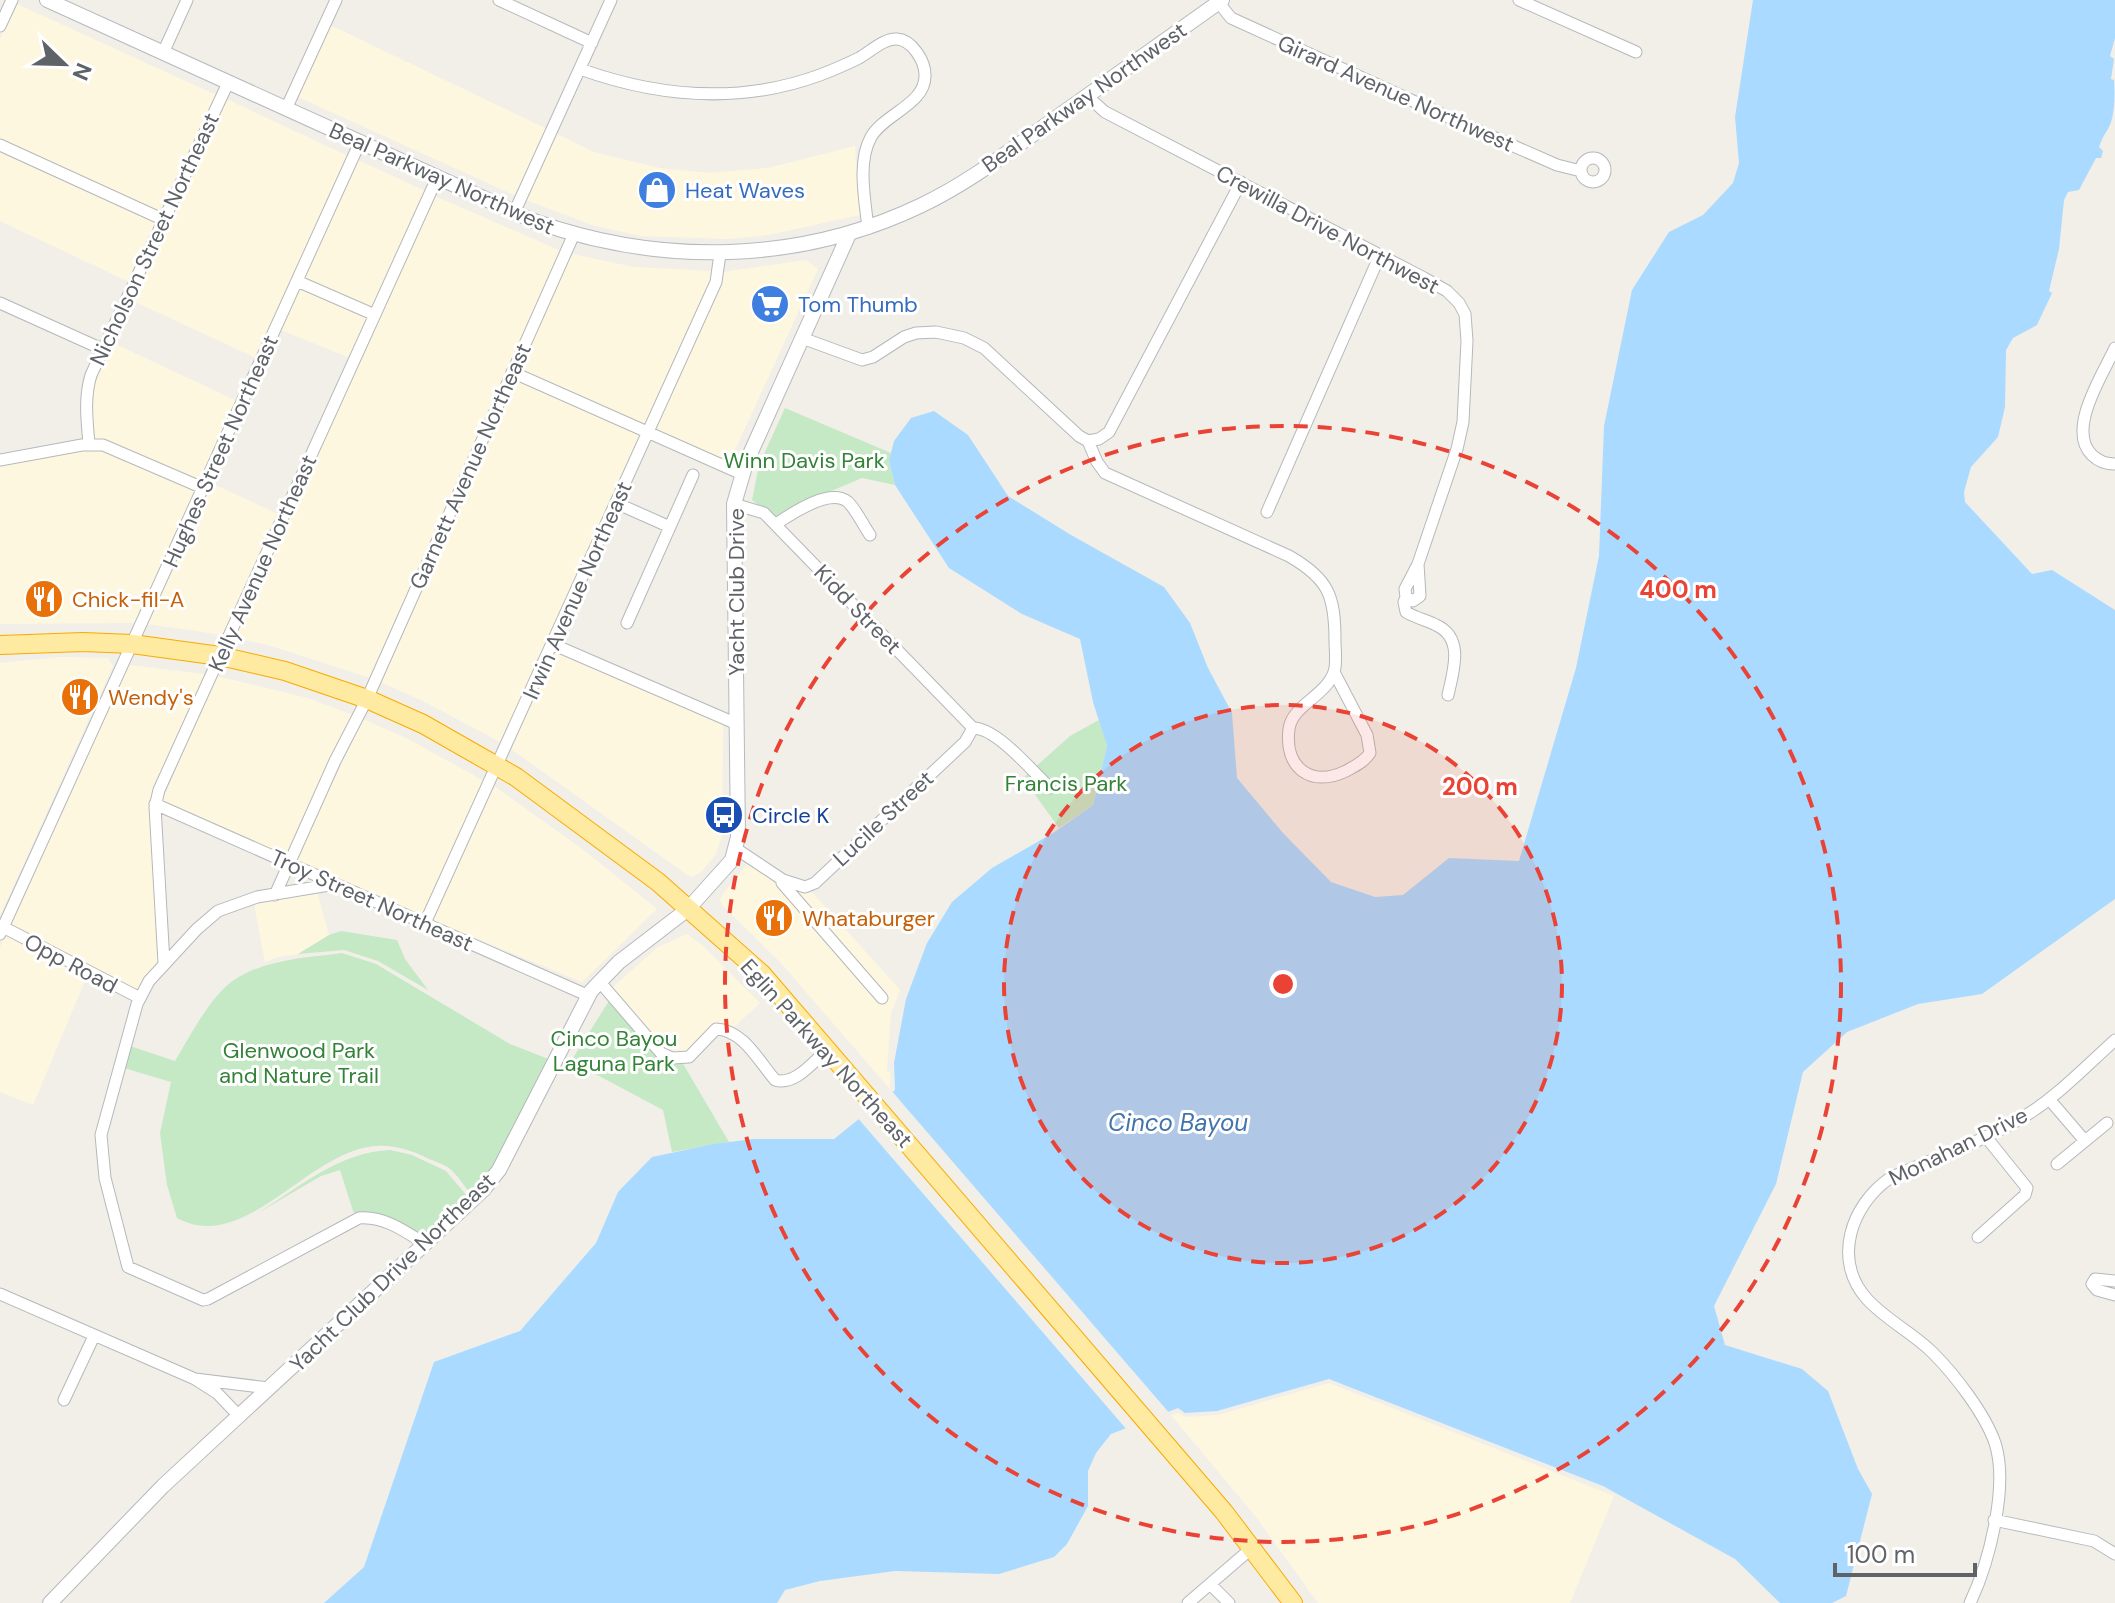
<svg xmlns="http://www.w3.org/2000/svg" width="2115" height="1603" font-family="'DM Sans',sans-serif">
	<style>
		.commercial { fill: #fef7e0 }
		.green { fill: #c5e8c5 }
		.water { fill: #aadaff }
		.pier { fill: #f1efe8 }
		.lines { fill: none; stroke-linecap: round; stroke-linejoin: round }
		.minor-casing { stroke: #b5b8bc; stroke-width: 13 }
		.tertiary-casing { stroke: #b5b8bc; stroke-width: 16 }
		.secondary-casing { stroke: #b6babf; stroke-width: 16 }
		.trunk-casing { stroke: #f9ab00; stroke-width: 20 }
		.minor { stroke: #fff; stroke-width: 11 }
		.tertiary { stroke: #fff; stroke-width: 14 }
		.secondary { stroke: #fff; stroke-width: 14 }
		.trunk { stroke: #feeaa1; stroke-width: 18 }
		.ring { fill: none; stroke: #ea4335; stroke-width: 4; stroke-dasharray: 14 10 }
		.labels { text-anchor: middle; stroke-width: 6; stroke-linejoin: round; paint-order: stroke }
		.street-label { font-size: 22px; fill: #5f6368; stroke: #fff }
		.shop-label { font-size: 22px; fill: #366cbe; stroke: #fff; text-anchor: start }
		.park-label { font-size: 22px; fill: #348238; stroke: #fff }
		.food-label { font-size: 22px; fill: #c56008; stroke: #fff; text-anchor: start }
		.transit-label { font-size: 22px; fill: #164399; stroke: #fff; text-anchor: start }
		.water-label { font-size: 24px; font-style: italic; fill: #4174aa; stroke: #fff }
		.centre { fill: #ea4335; stroke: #fff; stroke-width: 4 }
		.ring-label { font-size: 24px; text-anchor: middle; font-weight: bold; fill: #ea4335; stroke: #fff; stroke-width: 6; stroke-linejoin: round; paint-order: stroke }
	</style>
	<rect width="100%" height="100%" fill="#f1efe8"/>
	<path class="commercial" d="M17 4 216 95 159 212 0 139V39Z
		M330 25 547 129 516 196 298 97Z
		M226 99 348 156 256 358 131 300Z
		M557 134 593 152 660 168 709 173 768 168 855 146 860 215 768 235 728 239 641 236 592 225 526 200Z
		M0 150 156 221 127 281 0 221Z
		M358 160 425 191 372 308 304 279Z
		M435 196 561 251 370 678 268 645 234 638Z
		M572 254 634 267 712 271 711 280 645 426 519 370Z
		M806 260 818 269 729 463 655 430 721 284 723 272Z
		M300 287 368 317 350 358 281 330Z
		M111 342 237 401 200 482 115 444 94 439 92 392Z
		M515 378 642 434 502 743 421 700 380 682Z
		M90 449H102L196 490 136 623 0 624V465Z
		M211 483 278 514 223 635 147 624Z
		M555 650 723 724 722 836 716 854 702 871 692 877 686 874 511 749Z
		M60 657 108 658 113 666 0 916V663Z
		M129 665 205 674 149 806 158 961 137 992 10 925Z
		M216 676 308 698 353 715 286 857 162 802Z
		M363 719 410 740 484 781 422 916 295 861Z
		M494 786 585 851 657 909 582 982 432 920Z
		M749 862 777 881 802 916 881 1005 889 999 795 890H810L900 990 891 1013 887 1071 890 1072V1089L780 962 722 905 720 900 725 891Z
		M317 892 329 935 298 954 278 957 265 962 254 904Z
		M6 934 87 976 33 1105 0 1092V947Z
		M687 934 701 944 760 1003 734 1027 712 1025 686 1052 673 1053 665 1049 612 988 658 947Z
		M1329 1383 1614 1496 1570 1603H1318L1256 1517 1171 1415 1178 1413 1186 1417 1218 1415Z"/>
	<path class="green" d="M785 408 891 453 889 461 895 485 862 478 798 505 774 518 752 500 759 465Z
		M1099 720 1107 746 1093 805 1059 828 1023 778 1070 736Z
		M341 931 397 940 405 959 428 990 378 961 344 950 298 954 329 935Z
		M342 953 376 964 510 1044 551 1060 505 1150 473 1196C465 1188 458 1175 449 1168 443 1164 434 1161 427 1158 409 1149 388 1143 368 1147 305 1157 242 1254 177 1218L167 1185 160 1133 171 1082 124 1068 130 1046 175 1061C189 1038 211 995 234 980 266 959 306 958 342 953Z
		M609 1001 648 1042 682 1062 729 1142 672 1152 663 1110 571 1061Z
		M390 1150 412 1155 446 1171 468 1197 424 1238 379 1214H356L353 1211 340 1170 321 1176 256 1214C299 1188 338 1152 390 1150Z"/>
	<path class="water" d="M1753 0H2115V38L2110 56 2114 59 2111 79 2114 80C2115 93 2115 118 2108 129 2104 135 2102 139 2099 147L2103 151 2101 158H2096L2079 190 2068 192 2064 200 2059 249 2049 291 2052 293 2037 325 2013 338 2006 350 2005 407 1998 437 1971 467 1964 492 1965 502 2032 574 2052 570 2115 610V899L1982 994 1918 1004 1847 1032 1803 1072 1776 1184 1714 1306 1725 1345 1802 1369 1828 1391 1858 1469 1872 1494 1846 1596 1832 1603H1780L1735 1559 1603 1486 1329 1379 1217 1411 1185 1413 1178 1408 1111 1434 1096 1453 1088 1471V1506L1067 1544 1054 1557 999 1574 895 1571 820 1581 785 1590 777 1603H324L364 1567 434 1362 520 1331 596 1243 618 1192 652 1157 714 1144 753 1139H834L895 1090 894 1063 906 999 927 943 952 902 992 868 1053 833 1093 805 1107 746 1093 702 1080 639 1022 614 949 568 895 485 889 461 894 441 911 418 934 411 968 435 1008 496 1071 535 1164 587 1190 623 1208 668 1232 713 1237 778 1283 833 1331 882 1375 897 1403 895 1449 858 1519 861 1576 668 1599 556 1604 426 1632 290 1669 232 1703 215 1733 183 1739 163 1735 117Z"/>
	<path class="pier" d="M890 1089 1171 1415 1128 1431 856 1116Z"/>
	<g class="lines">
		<defs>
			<path id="minor" d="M499 0 592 43
				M1519 0 1636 52
				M1219 3 1231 18 1470 127 1557 165 1581 171
				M0 26 12 0
				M163 53 187 0
				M580 69C658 97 741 104 820 75 833 70 847 64 859 58 870 52 884 38 897 39 912 40 925 61 925 75 926 104 884 114 871 137 857 162 865 200 868 228
				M1087 96 1105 112 1424 278 1447 291 1459 303 1465 314 1467 341 1463 422 1457 449 1418 564 1420 596 1413 601 1406 597 1405 589 1418 564
				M286 109 336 0
				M0 145 162 219
				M1581 170a12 12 0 1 1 24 0a12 12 0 1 1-24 0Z
				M514 213 611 0
				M297 281 375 315
				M0 303 102 349
				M802 338 862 360 873 357 904 337 916 333 936 332 964 338 984 348 1079 436 1088 441 1097 462 1105 473 1289 556C1329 579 1335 596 1335 641 1335 650 1337 664 1334 672 1326 696 1292 705 1289 729 1284 768 1311 788 1346 771 1355 766 1364 762 1370 753L1367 735 1334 672
				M2115 348C2103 374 2066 430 2092 455 2098 461 2106 464 2115 464
				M512 372 742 474
				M1088 441 1099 439 1109 432 1241 182
				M89 444C87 420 84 398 91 375L228 83
				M0 460 82 445H103L203 488
				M616 503 670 527
				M734 504 764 513 973 728
				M1267 512 1380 255
				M776 524C791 514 830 487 848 502 857 511 863 525 870 535
				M1406 597 1404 602 1406 612C1416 618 1426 620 1436 625 1465 638 1453 672 1448 695
				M627 623 693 475
				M552 644 737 724
				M973 728C997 728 1032 771 1050 788
				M155 804 589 996
				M735 848 783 880 782 883 882 998
				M783 880 805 887 815 883 965 742 973 728
				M335 884 257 897 218 911 197 929 149 981 137 1004 101 1135 105 1178 128 1267 203 1300 208 1299 359 1218C384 1216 405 1231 425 1244
				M275 895 335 761 367 699 574 234
				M425 923 716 282 720 254
				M3 927 140 998
				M0 934 360 142
				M164 963 155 807 159 790 437 178
				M599 981 661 1053 672 1058 689 1057 716 1029C743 1030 758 1060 775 1080 795 1086 813 1062 827 1050
				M2049 1099 2085 1141
				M2057 1164 2107 1123
				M1978 1237 2025 1195 2027 1188 1986 1137
				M2115 1281 2095 1279 2092 1284 2097 1290 2115 1295
				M0 1294 195 1379
				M64 1400 94 1336
				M239 1416 217 1393 195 1379 269 1388
				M1994 1520 2094 1541 2115 1554
				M1210 1584 1229 1603
				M1188 1603 1253 1547
				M1970 1603C1989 1563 2009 1486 1995 1443 1985 1414 1955 1375 1933 1353 1913 1333 1886 1320 1867 1299 1832 1260 1851 1205 1890 1178 1933 1159 1979 1143 2020 1119 2055 1099 2085 1067 2115 1040"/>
			<path id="tertiary" d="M50 1603 163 1486 483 1190 499 1170 591 991 619 962 688 909"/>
			<path id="secondary" d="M47 0 534 221C661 266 799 264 922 205 968 183 1008 152 1049 123 1107 82 1165 41 1222 0
				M688 909 732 860 738 837 734 504 746 463 849 234"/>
			<path id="trunk" d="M0 645 83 642 132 644 220 656 285 671 367 699 423 724 516 777 658 882 762 974 1224 1512 1293 1603"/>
		</defs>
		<use href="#minor" class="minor-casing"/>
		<use href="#tertiary" class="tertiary-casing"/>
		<use href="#secondary" class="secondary-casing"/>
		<use href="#trunk" class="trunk-casing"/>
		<use href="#minor" class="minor"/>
		<use href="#tertiary" class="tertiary"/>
		<use href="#secondary" class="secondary"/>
		<use href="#trunk" class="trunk"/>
	</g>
	<circle cx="1283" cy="984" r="279" fill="#ea4335" fill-opacity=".12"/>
	<g class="ring">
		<circle cx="1283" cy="984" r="279"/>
		<circle cx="1283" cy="984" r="558"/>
	</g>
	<defs>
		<symbol id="shop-disc" viewBox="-11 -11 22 22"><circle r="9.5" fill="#3f7fe0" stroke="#fff"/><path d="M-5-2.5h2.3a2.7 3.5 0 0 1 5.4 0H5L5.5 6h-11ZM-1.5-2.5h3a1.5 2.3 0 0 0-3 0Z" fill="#fff"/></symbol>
		<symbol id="supermarket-disc" viewBox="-11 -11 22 22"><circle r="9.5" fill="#3f7fe0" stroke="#fff"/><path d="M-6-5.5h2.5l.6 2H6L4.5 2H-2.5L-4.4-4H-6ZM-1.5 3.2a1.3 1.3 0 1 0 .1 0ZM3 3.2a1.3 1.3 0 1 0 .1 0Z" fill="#fff"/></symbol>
		<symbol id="restaurant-disc" viewBox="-11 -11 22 22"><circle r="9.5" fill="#e8710a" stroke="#fff"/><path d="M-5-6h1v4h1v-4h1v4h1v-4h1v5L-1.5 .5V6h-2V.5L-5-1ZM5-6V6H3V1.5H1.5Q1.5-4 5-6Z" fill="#fff"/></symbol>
		<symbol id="bus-disc" viewBox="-11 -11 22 22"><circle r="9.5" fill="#1a4fb4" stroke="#fff"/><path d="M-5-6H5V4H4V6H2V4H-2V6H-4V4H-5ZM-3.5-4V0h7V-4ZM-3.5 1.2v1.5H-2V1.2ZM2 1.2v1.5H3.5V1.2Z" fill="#fff"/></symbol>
	</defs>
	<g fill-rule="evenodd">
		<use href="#shop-disc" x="635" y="168" width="44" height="44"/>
		<use href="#supermarket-disc" x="748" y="282" width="44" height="44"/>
		<use href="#restaurant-disc" x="22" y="577" width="44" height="44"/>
		<use href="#restaurant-disc" x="58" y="675" width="44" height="44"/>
		<use href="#bus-disc" x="702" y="793" width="44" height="44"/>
		<use href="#restaurant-disc" x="752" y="896" width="44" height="44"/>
	</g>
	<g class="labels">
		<g class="street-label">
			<text transform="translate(1396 93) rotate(24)" y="8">Girard Avenue Northwest</text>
			<text transform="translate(1084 97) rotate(-35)" y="8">Beal Parkway Northwest</text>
			<text transform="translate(442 178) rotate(24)" y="8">Beal Parkway Northwest</text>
			<text transform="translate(1328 229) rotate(28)" y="8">Crewilla Drive Northwest</text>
			<text transform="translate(154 239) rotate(-65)" y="8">Nicholson Street Northeast</text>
			<text transform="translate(220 451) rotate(-66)" y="8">Hughes Street Northeast</text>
			<text transform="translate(470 466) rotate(-66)" y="8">Garnett Avenue Northeast</text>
			<text transform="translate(262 563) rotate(-66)" y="8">Kelly Avenue Northeast</text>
			<text transform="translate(577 590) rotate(-66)" y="8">Irwin Avenue Northeast</text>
			<text transform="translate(736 592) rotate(-90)" y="8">Yacht Club Drive</text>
			<text transform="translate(858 609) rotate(46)" y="8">Kidd Street</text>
			<text transform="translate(883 818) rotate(-43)" y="8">Lucile Street</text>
			<text transform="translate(372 900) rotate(24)" y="8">Troy Street Northeast</text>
			<text transform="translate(71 963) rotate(28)" y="8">Opp Road</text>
			<text transform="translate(827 1053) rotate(48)" y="8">Eglin Parkway Northeast</text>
			<text transform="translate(1958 1146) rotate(-26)" y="8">Monahan Drive</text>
			<text transform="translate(392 1272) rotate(-44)" y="8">Yacht Club Drive Northeast</text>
		</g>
		<g class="shop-label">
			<text x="685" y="198">Heat Waves</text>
			<text x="798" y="312">Tom Thumb</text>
		</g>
		<g class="park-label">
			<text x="804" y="468">Winn Davis Park</text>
			<text x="1066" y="791">Francis Park</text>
			<text x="614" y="1046">Cinco Bayou<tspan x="614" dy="25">Laguna Park</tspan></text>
			<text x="299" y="1058">Glenwood Park<tspan x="299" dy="25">and Nature Trail</tspan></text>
		</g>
		<g class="food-label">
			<text x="72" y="607">Chick-fil-A</text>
			<text x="108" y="705">Wendy's</text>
			<text x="802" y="926">Whataburger</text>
		</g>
		<g class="transit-label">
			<text x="752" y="823">Circle K</text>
		</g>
		<g class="water-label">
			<text x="1178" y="1131">Cinco Bayou</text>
		</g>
	</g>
	<circle cx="1283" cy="984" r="12" class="centre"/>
	<g class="ring-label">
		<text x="1678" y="598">400 m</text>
		<text x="1480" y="795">200 m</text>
	</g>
	<g transform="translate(64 64) rotate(113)" stroke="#ffffff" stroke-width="6" paint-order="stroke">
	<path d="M0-6L14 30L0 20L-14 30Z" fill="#5f6368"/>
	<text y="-12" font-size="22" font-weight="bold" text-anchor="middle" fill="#5f6368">N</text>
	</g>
	<path d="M1835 1563v12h140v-12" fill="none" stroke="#5f6368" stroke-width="4"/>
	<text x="1847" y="1563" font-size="24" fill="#5f6368" stroke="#ffffff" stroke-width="6" paint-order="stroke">100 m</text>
</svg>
